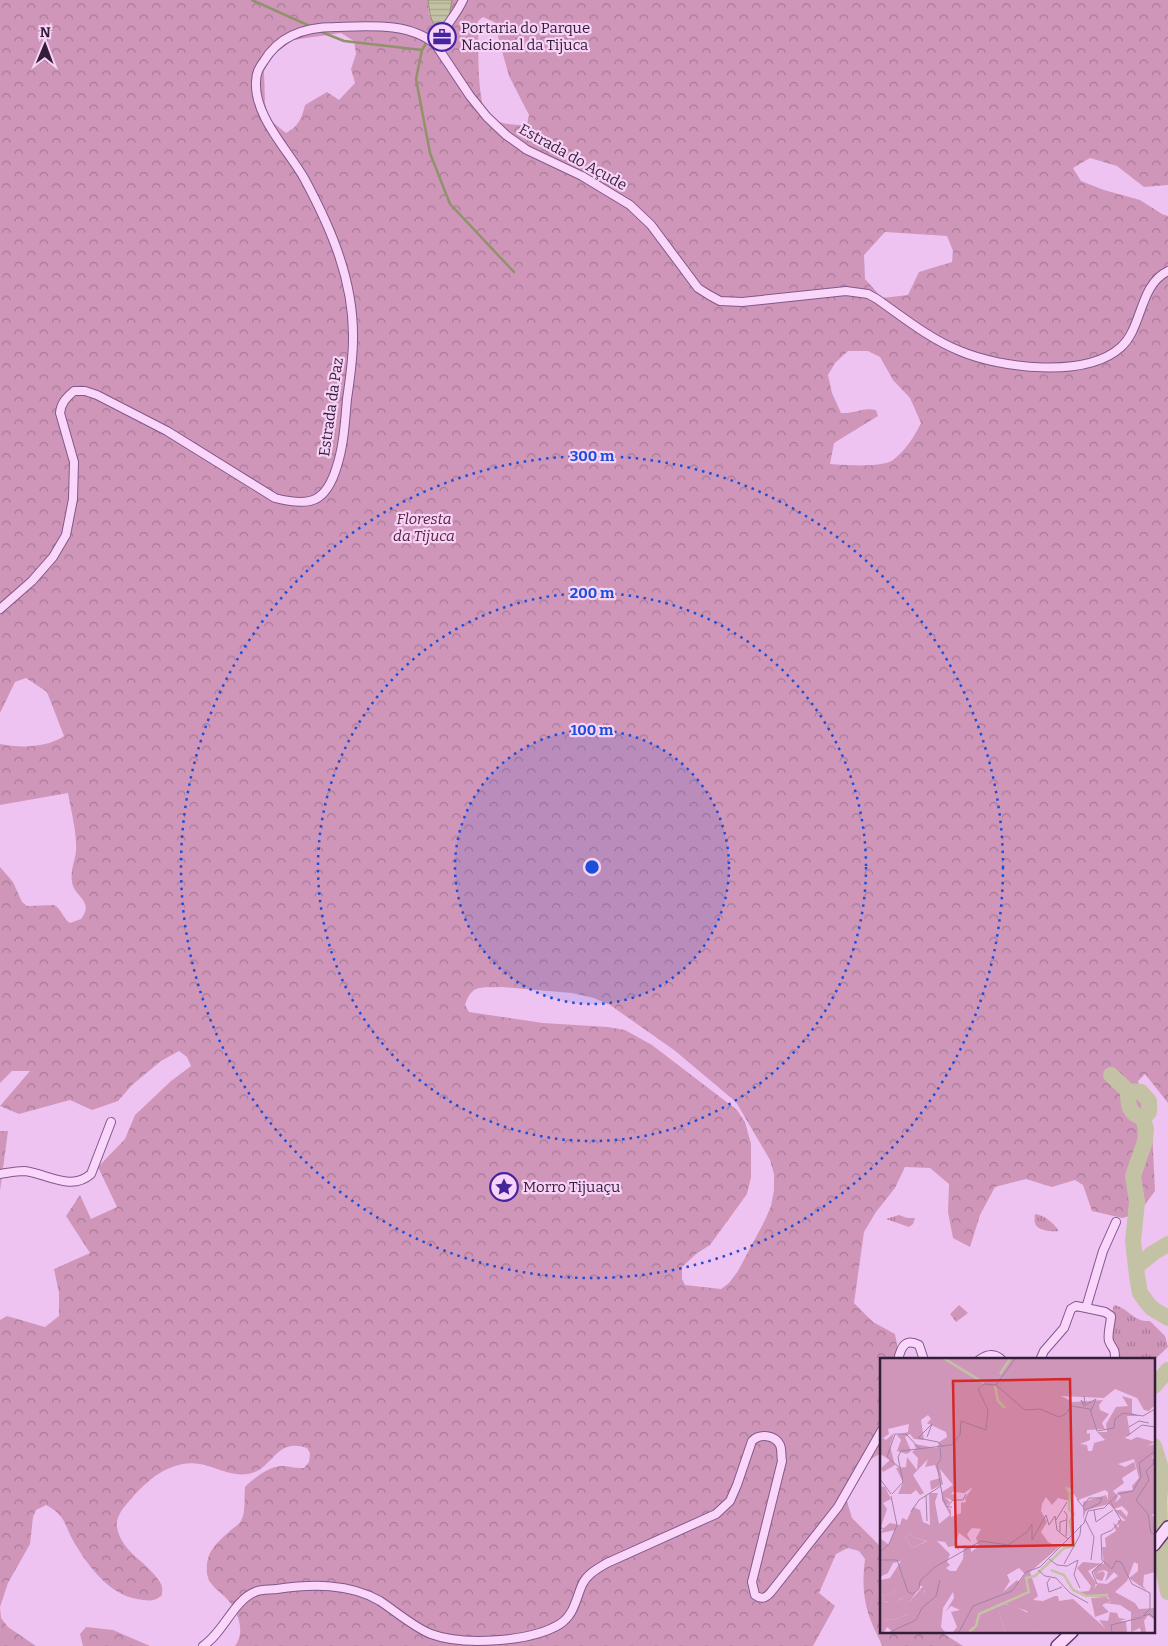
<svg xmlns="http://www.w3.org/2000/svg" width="1168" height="1646" font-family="Bitter,serif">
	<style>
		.forest { fill: url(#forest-crowns); fill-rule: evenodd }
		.park { fill: url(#park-tufts) }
		.water { fill: url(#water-rules); stroke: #91926b }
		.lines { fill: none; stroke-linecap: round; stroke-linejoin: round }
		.stream { stroke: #91926b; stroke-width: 2.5 }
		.river { stroke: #c3c2a5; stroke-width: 16 }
		.minor-casing { stroke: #81588c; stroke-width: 10 }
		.secondary-casing { stroke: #623b6e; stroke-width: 14 }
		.minor { stroke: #fad6fb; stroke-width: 8 }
		.secondary { stroke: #fad6fb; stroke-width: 11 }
		.ring { fill: none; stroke: #1d4ed8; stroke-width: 2.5; stroke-dasharray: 2.5 5 }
		.labels { text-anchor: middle; stroke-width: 4.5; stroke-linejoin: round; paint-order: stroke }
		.poi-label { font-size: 15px; fill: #331d3b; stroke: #f7d3f7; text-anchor: start }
		.street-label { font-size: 15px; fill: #331d3b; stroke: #f7d3f7 }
		.park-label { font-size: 15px; font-style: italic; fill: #58233c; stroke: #f7d3f7 }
		.inset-river { fill: none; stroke: #c3c2a5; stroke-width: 2.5 }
		.inset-road { fill: none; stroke: #a481a8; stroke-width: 1 }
		.view { fill: #d62828; fill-opacity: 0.15; stroke: #d62828; stroke-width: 2.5 }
		.inset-edge { fill: none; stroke: #331d3b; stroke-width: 2.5 }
		.centre { fill: #1d4ed8; stroke: #f7d3f7; stroke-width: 2.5 }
		.ring-label { font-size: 15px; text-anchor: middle; font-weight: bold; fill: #1d4ed8; stroke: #f7d3f7; stroke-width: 4.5; stroke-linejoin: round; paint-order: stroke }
	</style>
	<defs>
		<pattern id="forest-crowns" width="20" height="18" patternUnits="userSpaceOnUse" patternTransform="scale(1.25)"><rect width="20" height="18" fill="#cf96b9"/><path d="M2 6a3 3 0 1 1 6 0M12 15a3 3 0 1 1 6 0" fill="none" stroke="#a97a98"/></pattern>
		<pattern id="park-tufts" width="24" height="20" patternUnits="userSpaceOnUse" patternTransform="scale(1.25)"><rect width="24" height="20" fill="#cf96b9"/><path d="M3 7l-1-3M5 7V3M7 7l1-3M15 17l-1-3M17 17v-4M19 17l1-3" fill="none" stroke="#a97a98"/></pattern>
		<pattern id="water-rules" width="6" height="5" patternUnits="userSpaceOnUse" patternTransform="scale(1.25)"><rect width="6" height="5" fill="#c3c2a5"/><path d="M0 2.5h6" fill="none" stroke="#a8a68f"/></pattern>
	</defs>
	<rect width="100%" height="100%" fill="#efc3f1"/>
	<path class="forest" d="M0 0H428L429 15 451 3 452 0H1168V185L1144 187 1117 166 1090 158 1073 168 1081 181 1104 190 1140 200 1162 214 1168 216V1103L1145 1074 1138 1081 1152 1129 1155 1191 1138 1214 1122 1218 1092 1211 1083 1185 1075 1180 1052 1187 1026 1179 995 1187 980 1215 970 1247 953 1238 948 1212 949 1184 930 1168 905 1167 895 1188 876 1212 864 1232 854 1303 873 1322 895 1334 900 1360H882V1453L861 1464 845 1495 852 1518 882 1548V1632H941L963 1646H882C879 1637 874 1630 871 1621 863 1601 862 1580 865 1559L859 1551 848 1548 836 1554 819 1593 835 1606 813 1646H235C246 1632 238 1610 226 1598 218 1590 209 1585 207 1574 205 1551 217 1543 232 1529 235 1527 239 1524 241 1521 246 1512 244 1497 245 1487 254 1478 270 1465 284 1466 292 1467 295 1468 304 1468L309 1462 310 1453 307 1448C274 1437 274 1470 248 1474 234 1476 221 1470 208 1466 177 1456 151 1476 132 1498 125 1506 115 1516 117 1527 121 1553 150 1563 161 1584 163 1587 162 1591 162 1595 155 1602 148 1601 137 1599 109 1594 89 1567 75 1544 64 1526 67 1516 46 1505L36 1510 33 1517 30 1544 8 1583 0 1607 1 1618 8 1627 36 1646H0V1320L7 1316 45 1327 59 1316V1293L54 1269 90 1253 66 1216 80 1195 91 1219 117 1207 98 1167 125 1139 135 1115 171 1081 191 1066 187 1057 179 1051 161 1061 132 1085 118 1101 92 1110 70 1100 19 1114 0 1106 30 1071H12L0 1083V867L13 882 22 902 27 906 54 905C62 909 63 919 70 923L81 919C95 901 74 897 72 882 70 871 75 861 76 851 77 832 71 811 68 793L0 805V744C21 748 46 748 64 736L47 692 26 678 15 682 0 713ZM483 17 494 22 509 76 529 115 527 125C515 125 496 125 487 114 476 99 479 42 478 21ZM341 33 354 41 356 54 351 69 355 83 339 100 327 92 305 105C302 118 298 127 286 133L270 120 265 104 264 71 269 62 273 55 293 40ZM885 232 947 236 953 251 952 262 919 272 908 295 882 298 865 279 864 255ZM848 351H868L880 357 893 380 910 398 921 423C914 437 906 450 893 460 881 468 845 465 830 464L834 443 878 416 876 410C862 407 855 414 841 413L832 393 828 375 835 363ZM502 987 572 993 594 998 610 1005 674 1050 736 1102 770 1160 774 1174V1190L771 1206 765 1220 738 1271 729 1283 721 1289 685 1285 682 1279V1267L696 1254 710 1245 747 1194 751 1177V1144L745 1122 737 1110 652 1045 625 1030 608 1027 543 1023 469 1012 465 1005C472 983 482 988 502 987Z
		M0 1131H8L0 1191Z
		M86 1627 113 1630 150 1646H83L80 1634Z"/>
	<path class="park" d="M1035 1214C1045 1215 1053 1223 1059 1231 1052 1232 1037 1231 1035 1223 1034 1222 1035 1215 1035 1214Z
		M899 1215 907 1218H915L913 1224 909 1227 886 1219Z
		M959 1305 968 1313 956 1322 950 1314Z
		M1114 1305C1131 1309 1132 1322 1150 1321L1165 1336 1168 1347 1154 1360H1115C1108 1338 1108 1327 1114 1305Z"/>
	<path class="water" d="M428 0H452L449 18 441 30C429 23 430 12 428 0Z"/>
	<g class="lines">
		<path class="stream" d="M252 0 312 27
			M436 27 422 50 416 79 430 153 450 204 514 272
			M319 31 344 41 422 50"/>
		<path class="river" d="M1111 1075 1128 1091C1128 1105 1128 1113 1143 1118L1146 1129 1145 1141 1133 1176 1137 1202 1133 1241 1137 1276 1140 1293 1148 1304 1153 1309 1168 1318
			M1128 1091 1141 1092 1149 1101V1112L1143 1118
			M1136 1267 1153 1253 1168 1244
			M1154 1386 1168 1370
			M1154 1446 1162 1472 1159 1500 1161 1559 1168 1592"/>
		<defs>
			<path id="minor" d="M436 45C442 29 456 16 463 0
				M0 609 32 581 53 557 66 535 73 499 74 462 60 413C61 403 66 398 74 391H85L97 395 167 431 275 498C310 507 326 503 337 466 344 444 345 421 347 399 350 379 353 359 353 339 354 281 331 228 304 178 288 150 254 116 256 82 256 73 259 68 264 61 279 36 306 27 335 27 368 26 410 22 436 45L470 96 487 117 506 135 527 150 582 176 630 205 651 225 698 288 709 295 720 301 742 302 846 291 868 294 877 299C904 318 930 339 960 351 1000 368 1086 379 1121 347 1143 327 1139 285 1168 271
				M0 1174C7 1173 16 1171 24 1171 46 1173 71 1192 91 1174L111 1122
				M1086 1308 1105 1312 1111 1316C1111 1323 1107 1334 1109 1341 1113 1351 1115 1346 1115 1360
				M898 1360C901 1347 905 1338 919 1345L924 1360
				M979 1360C987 1354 995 1353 1002 1360
				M1040 1360 1044 1351 1064 1328 1071 1309 1076 1306 1086 1308 1103 1251 1116 1222
				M203 1646C224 1632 234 1600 255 1592 261 1589 270 1590 277 1589 312 1584 349 1583 380 1601 395 1611 415 1628 431 1634 463 1646 531 1642 560 1624 574 1615 576 1599 582 1585 587 1574 597 1569 607 1563L716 1514 730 1501 737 1485 752 1441C760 1433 775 1435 780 1445 782 1450 781 1456 782 1461L752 1582 755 1595C762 1600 766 1598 771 1592L838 1507 882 1430"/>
			<path id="secondary" d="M1154 1545 1168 1527
				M1057 1646 1072 1632"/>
		</defs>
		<use href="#minor" class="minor-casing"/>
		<use href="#secondary" class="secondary-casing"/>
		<use href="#minor" class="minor"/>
		<use href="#secondary" class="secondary"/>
	</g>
	<circle cx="592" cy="867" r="137" fill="#1d4ed8" fill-opacity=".12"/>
	<g class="ring">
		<circle cx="592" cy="867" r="137"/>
		<circle cx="592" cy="867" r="274"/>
		<circle cx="592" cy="867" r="411"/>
	</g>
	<defs>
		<symbol id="office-ring" viewBox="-11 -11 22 22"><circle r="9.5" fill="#f7d3f7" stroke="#44259e" stroke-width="1.5"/><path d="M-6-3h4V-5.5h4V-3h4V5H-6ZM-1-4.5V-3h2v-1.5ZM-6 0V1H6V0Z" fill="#44259e"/></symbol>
		<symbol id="sight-ring" viewBox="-11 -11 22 22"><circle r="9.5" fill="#f7d3f7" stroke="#44259e" stroke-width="1.5"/><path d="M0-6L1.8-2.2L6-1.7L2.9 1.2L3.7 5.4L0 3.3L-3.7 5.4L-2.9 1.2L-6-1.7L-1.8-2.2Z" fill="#44259e"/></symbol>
	</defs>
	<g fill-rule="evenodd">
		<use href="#office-ring" x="426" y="21" width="32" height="32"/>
		<use href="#sight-ring" x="488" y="1171" width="32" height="32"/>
	</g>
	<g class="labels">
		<g class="poi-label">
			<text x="461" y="33">Portaria do Parque<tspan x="461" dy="17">Nacional da Tijuca</tspan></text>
			<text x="523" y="1192">Morro Tijuaçu</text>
		</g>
		<g class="street-label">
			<text transform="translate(573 157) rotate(29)" y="5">Estrada do Açude</text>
			<text transform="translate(331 407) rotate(-82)" y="5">Estrada da Paz</text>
		</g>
		<g class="park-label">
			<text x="424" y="524">Floresta<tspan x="424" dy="17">da Tijuca</tspan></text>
		</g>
	</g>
	<g transform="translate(880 1358)">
		<rect width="275" height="275" fill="#efc3f1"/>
		<path d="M30 175 33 179 46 183 33 190 25 179ZM44 227 46 230 41 240 29 244V256L13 262 4 261V250L8 244 4 243 3 238 13 235 17 230 23 233 24 239 17 243 24 245 31 242ZM226 239 231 243 222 247 229 254 215 259 211 240ZM130 246 150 256 155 274H125L119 254 122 248Z" fill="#cf96b9"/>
		<path d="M0 1H275V47L269 53 264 52 257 40 235 31 224 40 181 38 193 44 223 42 219 47 220 52 229 56 222 65 225 71 207 72V76L214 74 210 75V82L200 86 207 87 208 93H212L214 85 225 82 217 74H227L226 66 236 49 248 48 242 38 252 41V55L259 58H247L250 76 245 80 251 82 257 79 275 84 267 88 275 86V98L272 99 275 103V155L272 157 275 160V214L264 217 263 228 267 233 249 220 258 213V206L254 204 247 223 235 234 255 245 259 251 275 250V262L268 257 264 263 266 274H261L260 270 251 274V254L240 247 225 245 231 244 228 239H207L199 234 209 233 211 228 197 210 203 204 224 206 222 189H226L225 180 236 173 233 164 239 170 238 162 246 163 234 152H241L247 159 248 154 242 148 234 151 229 146 206 152 203 161V144L226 137 228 142V134L225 132 198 142 189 129V143L178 140 172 147 166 139 162 146 161 153 167 164 161 174 168 184 179 189 150 214 158 238 153 242 163 243 175 238H178L179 243 193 241 225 270 219 262 228 263 230 254 237 255 239 260 246 261 240 263 246 264 247 274H155L147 253 127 246 119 254 125 274H73L77 269 71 254 80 252 71 248 66 253 74 240 73 234 63 250 61 269 65 274H13L7 269 4 274H0V222L10 220 21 203 13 205 8 215 0 219V180L9 187 15 172 1 175 3 171H0V128L5 129 11 141 3 145 7 151 1 169 4 170 10 165 20 167 22 160 27 162 33 149 40 152 43 164 50 167 49 135H58L55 144 59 166 70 157 62 142V134L73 127 60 111 63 126 51 132 50 123 60 120 55 107 45 109 48 101 33 117 44 135 40 137 36 132 31 136H18L23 124 16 110 26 109 27 99 37 112 38 100 32 94 36 91 34 86 57 90 59 84 67 79 66 74 47 65 51 61 48 57 41 62 44 82 34 81 30 76 25 79 31 93 27 96 17 93 21 82 17 77 28 74 29 66 8 71 9 76 3 80 6 82 14 75 10 88 15 107 3 114 1 110 10 102 0 96ZM254 101 259 120 252 128 253 132 237 134 241 139 235 145 238 138 233 133 244 125 242 120 256 111 254 104 245 109 238 106ZM93 129 85 140 86 144 81 145V155L71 159V152L66 148 70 144 65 139 75 144V137L71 136 76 131 74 134 84 135ZM92 170 101 171 96 180 99 188 91 194V189L84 187 83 201 76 213H70L66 210 70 207 67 204 70 196 57 183 65 184 68 189 75 188 80 194 75 185 79 175 91 184 87 176ZM30 175 33 179 47 183 33 190 25 179ZM219 207 213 213 216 221 222 223 225 216 223 213 216 216 220 213 224 212 228 214 225 224 234 214 238 218 227 226 218 225 214 231 216 225 208 213ZM139 210 145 216 139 224 137 222 123 234 130 223 127 217ZM40 228H45V233L40 240 29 244V256L13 262 4 261V250L9 245 4 243 3 238 13 235 17 230 23 235V240L17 243 22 246 31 242Z" fill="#cf96b9" fill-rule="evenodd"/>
		<path class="inset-river" d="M65 1 104 25M120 16 130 1M115 28 118 43 125 50M171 212 184 217 193 232 206 238 228 237M89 274 96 268 99 256 149 234 146 220 155 218 184 190 194 188 190 163 194 156 189 151 190 135 186 129"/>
		<path class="inset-road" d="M116 27 135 1M204 38 205 46 201 42 204 48 216 41 211 53M249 69 259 63 269 65M247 78 262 67 275 69M47 79 52 66 38 80 58 84 63 89M60 90 61 101 57 107 63 141 67 149H72M275 95 273 106 266 113 269 122 256 142 268 156 271 175 275 176M20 110 7 99 15 76H26L40 91M0 121 11 136M12 136 23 124 18 99 21 93 71 87 80 77 81 63 106 72 108 52 98 31 104 26 116 27 145 52 160 51 179 59 186 56 191 48 210 51 217 73 234 70 235 61 243 55 263 58 275 51M46 137 47 163M197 141 206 153M231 145 241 162 232 172 221 177 222 202 232 211 236 203 241 204 252 226 270 235V251L263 258 270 256 275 261M203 148 209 140H222L220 145 206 152M67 149 73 142H83L86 136M214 152 216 164 233 152M184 153 187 157 186 178M31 154 39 142 61 128M205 161 214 179 211 202M176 162 187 144M180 174V164L186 162M0 194 9 186 17 167 11 138M169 201 177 207 187 208 198 202 194 217 200 230M0 202H17L28 234 33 236 39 231 40 223 55 209 101 183 128 187 147 174 152 166V182L166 157 169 167 175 158 177 172 188 181M184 206 200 177 201 167M158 212 165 218 176 220 190 235 208 245M170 220 167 225 169 234 182 229M217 226 212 214 223 204M10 274 36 262 42 250 56 238 60 222M79 274 93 248 132 233 146 214 160 209 204 165 208 153 224 150 238 136 253 133 261 119 259 105 275 93M232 274 231 267 263 259"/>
		<path class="view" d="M190 21 193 187 76 189 73 23Z"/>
		<rect width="275" height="275" class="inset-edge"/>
	</g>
	<circle cx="592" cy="867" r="8" class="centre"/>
	<g class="ring-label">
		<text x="592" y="461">300 m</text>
		<text x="592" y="598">200 m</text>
		<text x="592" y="735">100 m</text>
	</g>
	<g transform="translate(45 45) rotate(1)" stroke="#f7d3f7" stroke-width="4" paint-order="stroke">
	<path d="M0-4L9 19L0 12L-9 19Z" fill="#331d3b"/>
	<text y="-8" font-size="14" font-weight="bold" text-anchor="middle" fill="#331d3b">N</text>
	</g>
</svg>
